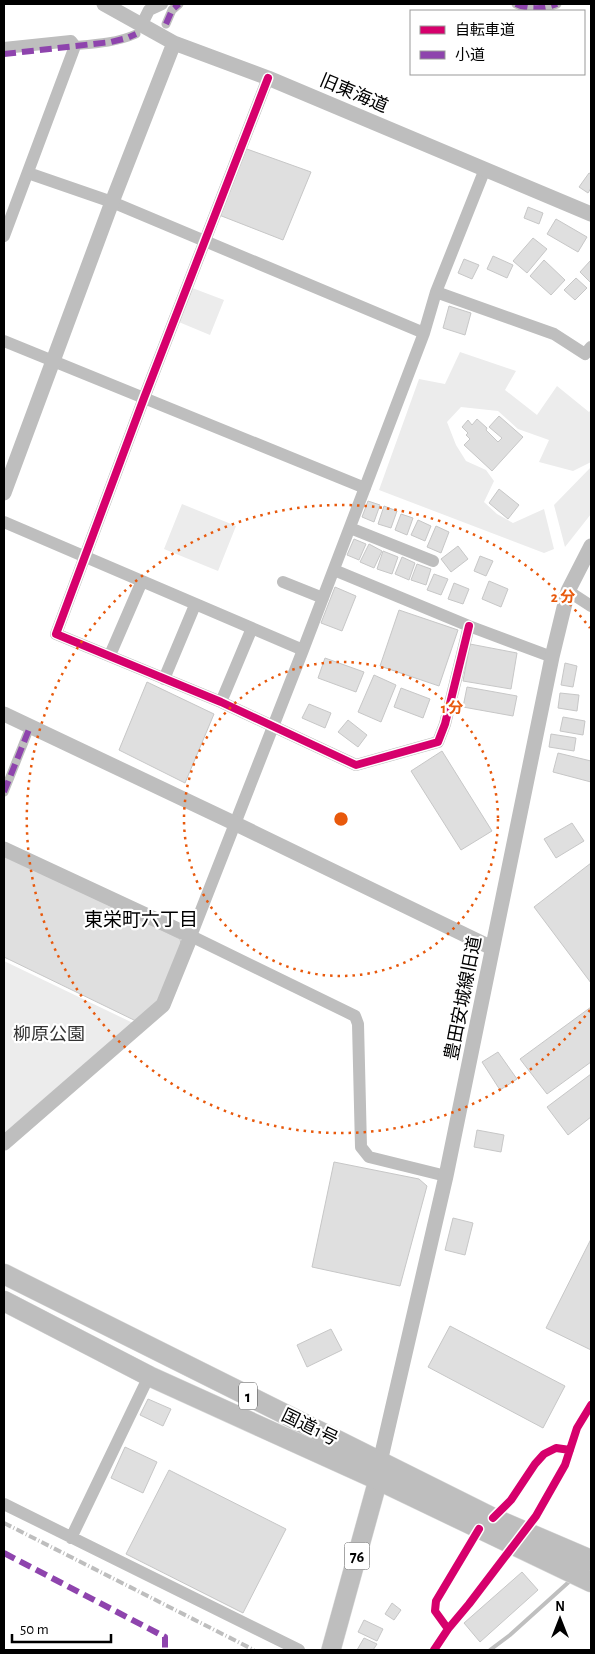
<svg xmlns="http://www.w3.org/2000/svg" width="595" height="1654" font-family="'Alegreya Sans','Noto Sans JP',sans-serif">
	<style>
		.green { fill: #ececec }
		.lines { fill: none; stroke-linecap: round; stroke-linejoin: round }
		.stream { stroke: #bfbfbf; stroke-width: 4 }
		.building { fill: #dfdfdf; stroke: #c7c7c7 }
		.primary-casing { stroke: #dbdbdb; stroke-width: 20 }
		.trunk-casing { stroke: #dbdbdb; stroke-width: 21 }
		.pedestrian { stroke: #bebebe; stroke-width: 9 }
		.minor { stroke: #bebebe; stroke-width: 12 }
		.tertiary { stroke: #bebebe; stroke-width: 15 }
		.primary { stroke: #bebebe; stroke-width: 19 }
		.trunk { stroke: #bebebe; stroke-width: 20 }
		.rail { stroke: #bebebe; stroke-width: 4; stroke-dasharray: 8 2.5 1 2.5; stroke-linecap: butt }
		.quiet { stroke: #8e44ad; stroke-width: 6; stroke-dasharray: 12 6; stroke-linecap: butt }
		.cycleway-casing { stroke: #fff; stroke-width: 11 }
		.cycleway { stroke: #d6006c; stroke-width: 8 }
		.ring { fill: none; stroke: #e8590c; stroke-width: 2.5; stroke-dasharray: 2.5 5 }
		.labels { text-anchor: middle; stroke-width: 4.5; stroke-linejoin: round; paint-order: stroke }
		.shield { fill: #fff; stroke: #4c4c4c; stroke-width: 1 }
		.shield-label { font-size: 16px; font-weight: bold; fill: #000 }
		.street-label { font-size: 18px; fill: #000; stroke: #fff }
		.park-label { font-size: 18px; fill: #333; stroke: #fff }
		.neighbourhood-label { font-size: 19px; fill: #000; stroke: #fff }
		.centre { fill: #e8590c; stroke: #fff; stroke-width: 2.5 }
		.ring-label { font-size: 15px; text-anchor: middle; font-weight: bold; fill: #e8590c; stroke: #fff; stroke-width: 4.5; stroke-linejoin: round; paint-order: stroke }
	</style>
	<rect width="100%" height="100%" fill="#fff"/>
	<path class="green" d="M187 286 224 300 210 335 174 320Z
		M460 352 516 371 505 390 537 415 557 386 589 412 591 410V462L573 471 539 462 549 440 518 429 498 411 461 407 447 422 456 445 466 461 486 470 494 481 484 502 497 514 513 523 544 509 554 549 544 553 379 490 419 379 445 384Z
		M591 467V514L565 547 554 505Z
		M182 504 236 526 218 571 164 549Z
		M4 961 133 1023 4 1133Z"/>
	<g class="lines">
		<path class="stream" d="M490 1650 510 1635 571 1580"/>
	</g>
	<path class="building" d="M244 148 311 172 283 240 219 215Z
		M589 173 591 174V188L588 193 579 187Z
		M528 207 543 213 539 224 524 218Z
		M556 219 587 237 578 252 547 234Z
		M533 238 547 249 527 273 513 261Z
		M493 256 513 265 507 278 487 269Z
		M464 259 479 265 472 279 458 273Z
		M544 260 565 280 551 295 530 276Z
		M590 261 591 262V283L580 272Z
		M576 278 587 288 575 300 564 290Z
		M449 306 471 313 465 335 443 328Z
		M499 416 523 437 492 471 464 445 470 439 466 435 468 433 462 427 468 420 472 425 477 419 487 428 486 430 498 442 502 438 489 427Z
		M499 489 519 505 508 519 489 503Z
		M368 501 380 505 374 522 362 517Z
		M384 506 397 511 391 528 378 524Z
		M401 514 413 518 407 535 395 530Z
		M418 520 431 526 425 541 411 535Z
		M436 526 449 532 441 553 427 547Z
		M354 539 366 544 359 560 347 555Z
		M369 544 382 551 374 568 360 562Z
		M458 546 468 559 451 572 441 559Z
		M383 551 398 557 392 574 377 569Z
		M480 556 493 561 486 576 474 571Z
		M402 557 415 563 409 580 395 574Z
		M417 564 431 569 426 585 411 580Z
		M434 574 448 579 441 595 427 590Z
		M489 581 508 589 501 607 482 599Z
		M454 583 469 589 463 604 448 599Z
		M335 587 356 596 342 631 321 623Z
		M399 610 458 630 439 686 380 666Z
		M470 644 517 653 511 689 463 681Z
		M325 658 364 672 356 692 318 678Z
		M565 663 577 666 573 687 561 685Z
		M374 675 396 685 381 722 358 712Z
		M147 682 214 714 185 783 119 750Z
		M467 687 517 696 513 716 463 707Z
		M401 688 430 699 423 718 394 707Z
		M560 693 579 695 577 711 558 708Z
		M309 704 331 713 325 728 302 718Z
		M563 717 585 721 583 735 560 731Z
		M348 720 367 735 358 747 338 732Z
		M551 734 576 738 574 751 549 747Z
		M442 751 492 831 461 850 411 771Z
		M558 753 591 761V782L553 772Z
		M572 823 584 841 556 858 544 839Z
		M4 855 180 939 181 944 159 1002 136 1021 4 957Z
		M591 863V983L534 907Z
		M591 1007V1062L547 1094 520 1059Z
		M498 1052 517 1079 500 1090 482 1062Z
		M591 1074V1117L568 1135 547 1107Z
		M477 1130 504 1135 501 1152 474 1147Z
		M334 1162 419 1179 427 1186 400 1286 312 1267Z
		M453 1218 473 1223 465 1255 445 1250Z
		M591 1239V1350L546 1328Z
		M450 1326 565 1386 543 1428 428 1367Z
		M331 1329 342 1350 307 1367 297 1345Z
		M148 1399 171 1409 163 1426 140 1415Z
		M125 1447 157 1462 143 1493 111 1478Z
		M169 1470 286 1529 243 1613 126 1554Z
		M522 1572 538 1590 480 1642 464 1623Z
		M392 1603 401 1610 394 1620 385 1614Z
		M364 1620 383 1629 377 1641 358 1632Z
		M364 1638 377 1644 373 1650H357Z"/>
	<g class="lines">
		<defs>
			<path id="primary" d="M331 1650 378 1480 380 1466"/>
			<path id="trunk" d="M4 1274 493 1518 591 1560
				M4 1301 149 1376 378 1480 591 1582"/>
		</defs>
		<use href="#primary" class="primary-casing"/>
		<use href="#trunk" class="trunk-casing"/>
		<path class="pedestrian" d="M516 4C528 10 544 9 557 4
			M166 24 172 10 179 4
			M71 46C93 44 116 43 136 34
			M4 792 30 727"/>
		<path class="minor" d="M142 24 149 10 162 4
			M4 48 71 41 75 46 4 236
			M268 78 144 398 56 634 221 702 356 765 438 742 445 724 469 626
			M28 173 112 202 424 333
			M436 292 554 334 585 354 591 347
			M4 341 365 488
			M4 522 303 650
			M350 528 433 561
			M334 570 469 626 552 657
			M283 582 323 598
			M568 591 591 606
			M110 655 142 581
			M164 679 195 605
			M221 702 252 628
			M446 1176 369 1157 361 1147 358 1024 355 1016 191 936 303 650 424 333 436 292 485 169
			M4 1504 299 1650
			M71 1538 149 1376"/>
		<path class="tertiary" d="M104 4 174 43 268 78 591 214
			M4 493 112 202 174 43
			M4 714 236 824 492 948
			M4 849 191 936 163 1005 4 1143
			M380 1462 446 1176 552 657 568 591 591 546"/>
		<use href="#primary" class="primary"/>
		<use href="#trunk" class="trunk"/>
		<path class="rail" d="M4 1523 254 1650"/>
		<path class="quiet" d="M516 4C528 10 544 9 557 4
			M166 24 172 10 179 4
			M4 54 111 42 127 38 136 34
			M4 792 30 727
			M4 1553 165 1637V1650"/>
		<defs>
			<path id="cycleway" d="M268 78 144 398 56 634 221 702 356 765 438 742 445 724 469 626
				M493 1518 511 1500 535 1464 544 1454 556 1448 570 1450
				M448 1629 435 1611 436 1601 479 1529
				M434 1650 448 1629 469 1604 536 1516 565 1465 577 1428 591 1405"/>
		</defs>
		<use href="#cycleway" class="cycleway-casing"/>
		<use href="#cycleway" class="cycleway"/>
	</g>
	<g class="ring">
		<circle cx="341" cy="819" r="157"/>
		<path d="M590 1010A314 314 0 1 1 590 628"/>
	</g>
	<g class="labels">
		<g class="shield">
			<rect x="239" y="1382.5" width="18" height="27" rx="4"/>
			<rect x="344.5" y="1542.5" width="25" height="27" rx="4"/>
		</g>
		<g class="shield-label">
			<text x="248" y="1402">1</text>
			<text x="357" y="1562">76</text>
		</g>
		<g class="street-label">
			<text transform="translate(354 93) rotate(23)" y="6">旧東海道</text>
			<text transform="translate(463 998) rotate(-79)" y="6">豊田安城線旧道</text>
			<text transform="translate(310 1427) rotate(26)" y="6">国道1号</text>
		</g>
		<g class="park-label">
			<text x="49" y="1040">柳原公園</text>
		</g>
		<g class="neighbourhood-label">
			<text x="141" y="926">東栄町六丁目</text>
		</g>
	</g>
	<circle cx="341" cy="819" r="8" class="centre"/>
	<g class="ring-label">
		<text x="563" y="602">2 分</text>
		<text x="452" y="713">1 分</text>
	</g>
	<rect width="595" height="1654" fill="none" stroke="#000000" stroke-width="10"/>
	<rect x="410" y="10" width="175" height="65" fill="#ffffff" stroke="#999999"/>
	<rect x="420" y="26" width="25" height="8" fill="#d6006c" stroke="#999999"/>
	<text x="455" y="35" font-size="15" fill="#000000">自転車道</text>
	<rect x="420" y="51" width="25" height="8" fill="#8e44ad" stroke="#999999"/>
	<text x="455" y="60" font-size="15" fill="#000000">小道</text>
	<g transform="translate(560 1619)" stroke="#ffffff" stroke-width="4" paint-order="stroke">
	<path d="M0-4L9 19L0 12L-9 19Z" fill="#000000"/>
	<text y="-8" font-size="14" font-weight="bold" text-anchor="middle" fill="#000000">N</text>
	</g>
	<path d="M12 1634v8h99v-8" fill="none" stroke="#000000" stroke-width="2.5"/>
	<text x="20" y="1634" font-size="15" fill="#000000" stroke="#ffffff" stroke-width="4" paint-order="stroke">50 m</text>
</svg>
